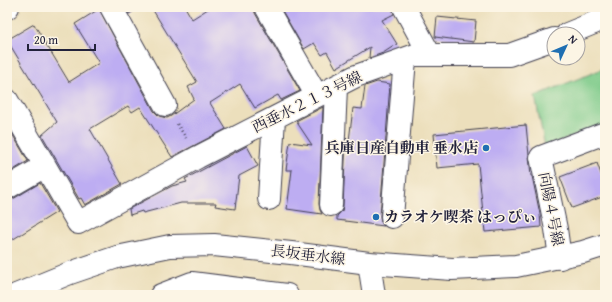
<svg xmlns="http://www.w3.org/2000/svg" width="612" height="302" font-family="'Gentium Book Plus','Noto Serif JP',serif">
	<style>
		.green { fill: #7ecb8a; stroke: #507662 }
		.building { fill: #bdadf2 }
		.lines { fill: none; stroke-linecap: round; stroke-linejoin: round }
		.minor-casing { stroke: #403e4e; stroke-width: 24 }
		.major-casing { stroke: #403e4e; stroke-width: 24 }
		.path { stroke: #403e4e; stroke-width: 2.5; stroke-dasharray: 1 3; stroke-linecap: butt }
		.minor { stroke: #fff; stroke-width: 22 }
		.major { stroke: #fff; stroke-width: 22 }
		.poi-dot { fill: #1f6fb2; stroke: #fcf5e5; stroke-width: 1.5 }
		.labels { text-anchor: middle; stroke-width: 3; stroke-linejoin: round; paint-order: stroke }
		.street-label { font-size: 15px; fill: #22223b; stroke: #fcf5e5 }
		.poi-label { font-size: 15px; font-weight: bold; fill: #22223b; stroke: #fcf5e5; text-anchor: end }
	</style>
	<rect width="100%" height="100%" fill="#fcf5e5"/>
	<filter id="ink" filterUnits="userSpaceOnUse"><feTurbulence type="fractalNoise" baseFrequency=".025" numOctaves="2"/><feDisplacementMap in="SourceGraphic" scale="8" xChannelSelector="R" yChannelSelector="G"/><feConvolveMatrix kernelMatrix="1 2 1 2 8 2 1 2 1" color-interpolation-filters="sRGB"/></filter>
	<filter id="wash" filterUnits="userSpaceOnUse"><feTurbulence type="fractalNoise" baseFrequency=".012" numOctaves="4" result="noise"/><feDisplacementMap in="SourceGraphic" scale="16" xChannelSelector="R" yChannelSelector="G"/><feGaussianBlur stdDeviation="0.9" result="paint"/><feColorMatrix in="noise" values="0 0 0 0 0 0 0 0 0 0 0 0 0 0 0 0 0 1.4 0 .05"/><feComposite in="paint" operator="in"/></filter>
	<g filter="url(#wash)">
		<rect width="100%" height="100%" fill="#ecdfbc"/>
		<path class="green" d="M605 68V124L545 147 535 96Z"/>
		<g id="blocks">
			<path class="building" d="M125 7H141L129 14Z
				M151 7H185L192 19 211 7H254L255 13 300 91 281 100 278 95 276 96 255 108 240 84 210 103 226 129 172 157 140 107 132 112 128 106 90 129 122 184 85 205 81 198 79 199 42 135 57 122 7 40 34 24 69 82 99 63 75 24 99 9 154 111 159 116 167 118 171 116 194 99 188 87 197 82Z
				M280 7H392L394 14 382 20 397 44 383 53 369 58 370 47 336 68 327 52 322 55 314 43 304 49Z
				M437 17 476 21 474 42 435 37Z
				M377 82 390 84 380 216 381 222 384 226 337 220V216L342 211 343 206 346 138 349 141 353 108 362 109 365 86Z
				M323 107 319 204 320 210 322 214 287 209 292 170H286L290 142 312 145 296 121Z
				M7 125 28 161 7 174Z
				M526 125 531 176H532L540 214 541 227 485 232 478 164 437 168 434 134Z
				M247 146 258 166 239 176 235 209 215 206 216 203H181L143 213 142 211 130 215 129 209 172 186 187 182 185 179Z
				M597 163 605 185V196L572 208 560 177Z
				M40 183 57 212 7 243V200L13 199Z"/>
		</g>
	</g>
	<g filter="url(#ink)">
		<use href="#blocks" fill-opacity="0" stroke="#403e4e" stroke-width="1"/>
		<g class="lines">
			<defs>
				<path id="minor" d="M111 7 165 105
					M266 7 317 96
					M404 7 430 55
					M7 8 8 7
					M567 34 594 23 605 13
					M7 100 78 223 198 157 356 76 415 55H509L554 39
					M7 188 45 166
					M269 199 274 118
					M331 205 336 87
					M392 217 405 59
					M560 258 556 229 541 157 605 133
					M369 263 374 295
					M161 295 192 283 287 295"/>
				<path id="major" d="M16 295 70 273 117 257 170 246 214 245 291 253 369 263 452 269 516 266 583 252 605 245"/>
			</defs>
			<use href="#minor" class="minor-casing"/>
			<use href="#major" class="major-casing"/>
			<path class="path" d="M177 124 186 138"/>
			<use href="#minor" class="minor"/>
			<use href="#major" class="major"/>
		</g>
	</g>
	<g class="poi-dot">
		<circle cx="486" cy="148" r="4"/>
		<circle cx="376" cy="217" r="4"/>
	</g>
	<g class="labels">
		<g class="street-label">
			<text transform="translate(307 102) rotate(-26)" y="5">西垂水２１３号線</text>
			<text transform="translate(551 209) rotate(79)" y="5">向陽４号線</text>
			<text transform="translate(308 255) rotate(7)" y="5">長坂垂水線</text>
		</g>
		<g class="poi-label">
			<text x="478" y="153">兵庫日産自動車 垂水店</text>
			<text x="384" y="222" text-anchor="start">カラオケ喫茶 はっぴぃ</text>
		</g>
	</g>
	<rect width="612" height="302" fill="none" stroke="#fcf5e5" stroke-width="24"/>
	<g transform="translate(566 46) rotate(46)"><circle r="19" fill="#fcf5e5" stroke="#a5a1a1"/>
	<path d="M0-3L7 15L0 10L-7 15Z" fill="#1f6fb2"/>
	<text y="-6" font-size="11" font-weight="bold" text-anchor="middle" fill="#22223b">N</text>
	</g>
	<path d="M28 44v6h67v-6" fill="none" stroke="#22223b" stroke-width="2"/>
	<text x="34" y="44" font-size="12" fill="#22223b" stroke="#fcf5e5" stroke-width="3" paint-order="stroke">20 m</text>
</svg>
